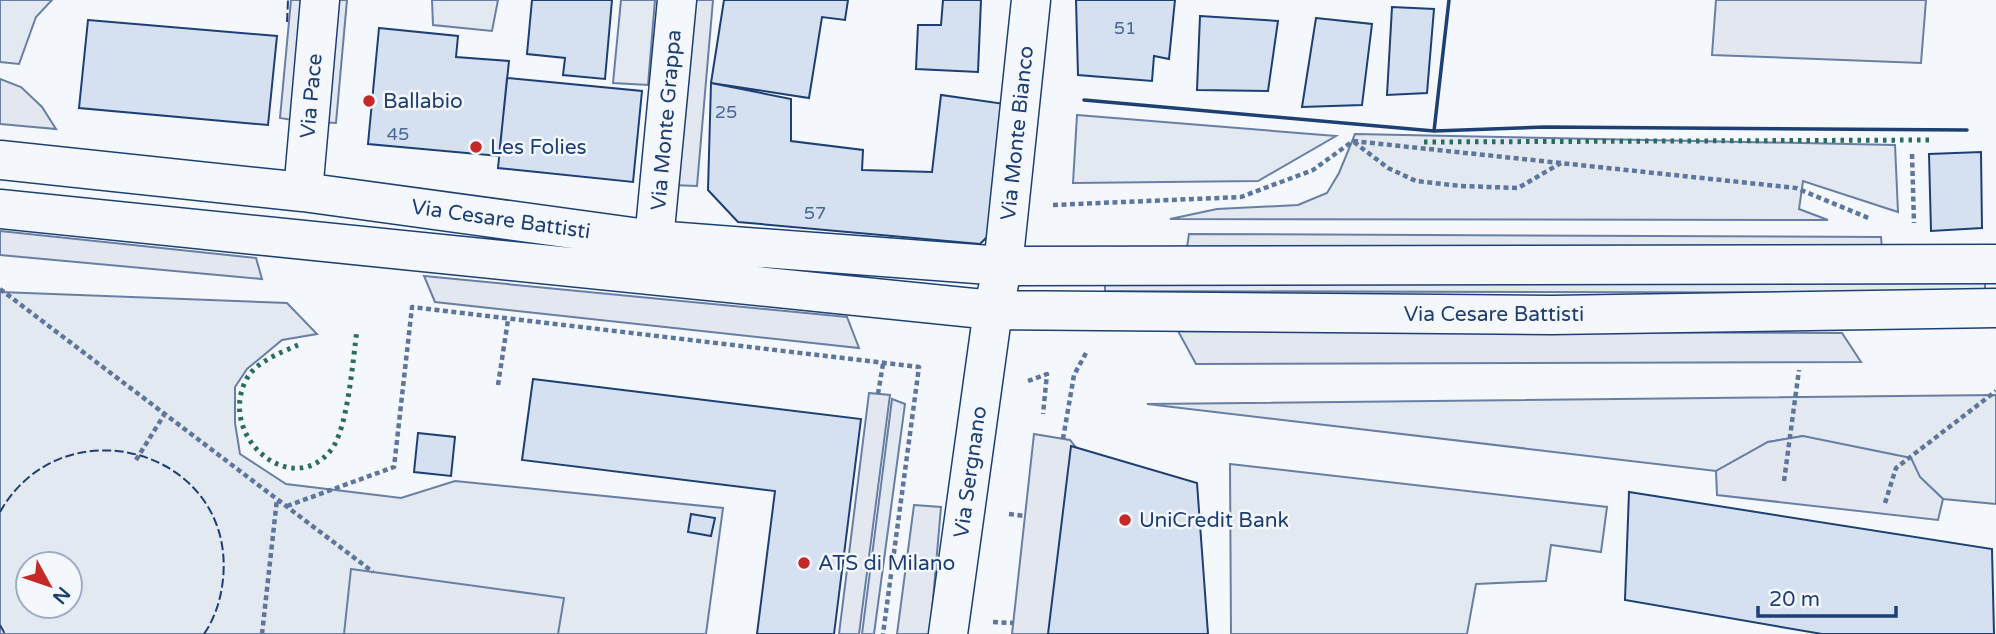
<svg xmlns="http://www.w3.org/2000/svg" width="1996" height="634" font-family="'Varela Round',sans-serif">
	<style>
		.green { fill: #e3e9f0; stroke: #687fa3; stroke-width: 2; fill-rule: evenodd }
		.parking { fill: #e3e8f0; stroke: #687fa3; stroke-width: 2 }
		.building { fill: #d5e0f0; stroke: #1d3f73; stroke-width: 2 }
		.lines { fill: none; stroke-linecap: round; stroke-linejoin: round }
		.street-casing { stroke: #1d3f73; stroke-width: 41 }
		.path { stroke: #5e769c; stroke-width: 4.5; stroke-dasharray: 5 3.5; stroke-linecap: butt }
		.street { stroke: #f4f7fb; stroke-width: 38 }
		.hedge { stroke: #2c6c60; stroke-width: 5; stroke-dasharray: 3.5 5; stroke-linecap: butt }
		.fence { stroke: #1d3f73; stroke-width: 2; stroke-dasharray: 9 3.5; stroke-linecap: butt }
		.wall { stroke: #1d3f73; stroke-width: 3.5 }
		.poi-dot { fill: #c62828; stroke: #f4f7fb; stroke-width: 2.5 }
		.labels { text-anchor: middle; stroke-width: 5; stroke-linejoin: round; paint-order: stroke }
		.number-label { font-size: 18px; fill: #4b6792 }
		.street-label { font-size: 21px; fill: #1d3f73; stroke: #f4f7fb }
		.poi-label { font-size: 21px; fill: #1d3f73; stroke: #f4f7fb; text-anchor: start }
	</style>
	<rect width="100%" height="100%" fill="#f4f7fb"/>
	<path class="green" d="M0 0H52L36 17 19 64 0 62Z
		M432 0H498L492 31 433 25Z
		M621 0H655L648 85 613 83Z
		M1077 115 1336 136 1258 181 1073 183Z
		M1355 134 1895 145 1898 212 1803 181 1799 209 1828 220 1170 219 1217 209 1298 205 1327 193 1339 173Z
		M1985 278V293L1105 291V279Z
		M0 292 287 303 317 334 282 340 247 369 235 387V423L240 454 286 484 401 498 455 481 723 508 706 634H0ZM28 564H70V606H28Z
		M1996 395V504L1943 499 1920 477 1803 436 1768 442 1716 471 1147 404Z
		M892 399 905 404 874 634H862Z
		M1230 464 1607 507 1601 552 1551 545 1546 581 1476 584 1467 634H1231Z"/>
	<path class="parking" d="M291 0H310L299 121 280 118Z
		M330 0H347L336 123 320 122Z
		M693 0H713L697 186 671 185Z
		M1716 0H1926L1921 63 1712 55Z
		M0 79 21 87 42 107 56 129 0 124Z
		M0 231 256 258 262 279 0 255Z
		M1189 234 1881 237 1882 249 1186 254Z
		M424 276 847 317 859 348 435 302Z
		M1178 331 1842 333 1861 362 1196 364Z
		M869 393 890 395 859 634H839Z
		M1034 434 1070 440 1096 473 1090 634H1012Z
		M1803 436 1911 458 1920 477 1943 499 1938 520 1717 495 1716 471 1768 442Z
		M914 505 941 507 930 634H897Z
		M351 569 564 598 558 634H344Z"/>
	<path class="building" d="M532 0H612L605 79 563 75 565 58 527 54Z
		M724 0H848L845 20 822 17 809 98 711 83Z
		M943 0H981L978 72 916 69 918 25H941Z
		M1076 0H1175L1169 59 1154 56 1152 81 1078 75Z
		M1392 7 1434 9 1427 93 1387 95Z
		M1200 16 1278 21 1268 91 1197 90Z
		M1316 18 1372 24 1362 105 1302 107Z
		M88 20 277 36 268 125 79 108Z
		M379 28 458 36 456 57 509 61 499 156 368 144Z
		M507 78 642 91 633 182 498 168Z
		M711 83 791 99V141L863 150 862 170 932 172 941 95 1005 104 992 232 980 244 738 222 708 190Z
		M1981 152 1982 228 1931 231 1929 154Z
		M533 379 861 419 834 634H757L775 491 522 460Z
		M418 433 455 437 451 476 414 472Z
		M1071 446 1197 483 1208 634H1048Z
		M1629 492 1992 549 1994 634H1822L1625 600Z
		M691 514 715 518 711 536 688 532Z"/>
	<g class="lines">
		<defs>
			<path id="street" d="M0 160 303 192 654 240 1003 266 1996 264
				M303 192 320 0
				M0 209 993 310 1552 315 1996 308
				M654 240 677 0
				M948 634 993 310 1003 266 1031 0"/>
		</defs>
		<use href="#street" class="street-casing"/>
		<path class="path" d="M1354 142 1388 168 1416 181 1461 186 1518 188 1561 163
			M1912 154 1914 223
			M1053 205 1241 197 1313 170 1353 141 1796 188 1871 219
			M0 289 373 572
			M1028 381 1047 374 1043 414
			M498 385 508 320
			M878 394 883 364
			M1063 439 1074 375 1086 353
			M136 460 164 415
			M1784 481 1799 370
			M1885 503 1896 468 1996 391
			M287 506 394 467 412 307 919 367 883 634
			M1009 514 1025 516
			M993 622 1013 623
			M262 634 277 499"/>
		<use href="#street" class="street"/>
		<path class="hedge" d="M1424 142 1929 140
			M298 345C280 353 255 362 246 380 217 437 292 500 331 450 348 429 353 358 357 330"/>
		<path class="fence" d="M287 22 288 0
			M0 512C63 401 236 450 223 579 221 599 215 618 204 634
			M0 625 5 634"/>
		<path class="wall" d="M1084 100 1434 131 1449 0
			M1434 131 1545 127 1967 130"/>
	</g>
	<g class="poi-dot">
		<circle cx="369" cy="101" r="7"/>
		<circle cx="476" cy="147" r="7"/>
		<circle cx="1125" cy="520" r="7"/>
		<circle cx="804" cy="563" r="7"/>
	</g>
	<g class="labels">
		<g class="number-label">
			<text x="1125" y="34">51</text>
			<text x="726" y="118">25</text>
			<text x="398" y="140">45</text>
			<text x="815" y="219">57</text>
		</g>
		<g class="street-label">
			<text transform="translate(311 96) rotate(-85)" y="7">Via Pace</text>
			<text transform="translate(666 120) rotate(-85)" y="7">Via Monte Grappa</text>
			<text transform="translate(1017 133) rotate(-84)" y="7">Via Monte Bianco</text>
			<text transform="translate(501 219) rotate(8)" y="7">Via Cesare Battisti</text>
			<text x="1494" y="321">Via Cesare Battisti</text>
			<text transform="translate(970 472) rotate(-82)" y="7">Via Sergnano</text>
		</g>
		<g class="poi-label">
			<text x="383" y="108">Ballabio</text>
			<text x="490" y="154">Les Folies</text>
			<text x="1139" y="527">UniCredit Bank</text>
			<text x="818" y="570">ATS di Milano</text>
		</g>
	</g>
	<g transform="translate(49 585) rotate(130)"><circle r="33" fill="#f4f7fb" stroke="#9eadc5" stroke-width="2"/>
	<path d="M0-5L12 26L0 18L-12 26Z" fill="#c62828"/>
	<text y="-10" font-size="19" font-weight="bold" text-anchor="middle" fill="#1d3f73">N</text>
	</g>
	<path d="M1758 606v10h138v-10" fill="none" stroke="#1d3f73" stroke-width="3.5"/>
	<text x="1769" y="606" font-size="21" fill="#1d3f73" stroke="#f4f7fb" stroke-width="5" paint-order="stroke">20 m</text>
</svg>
